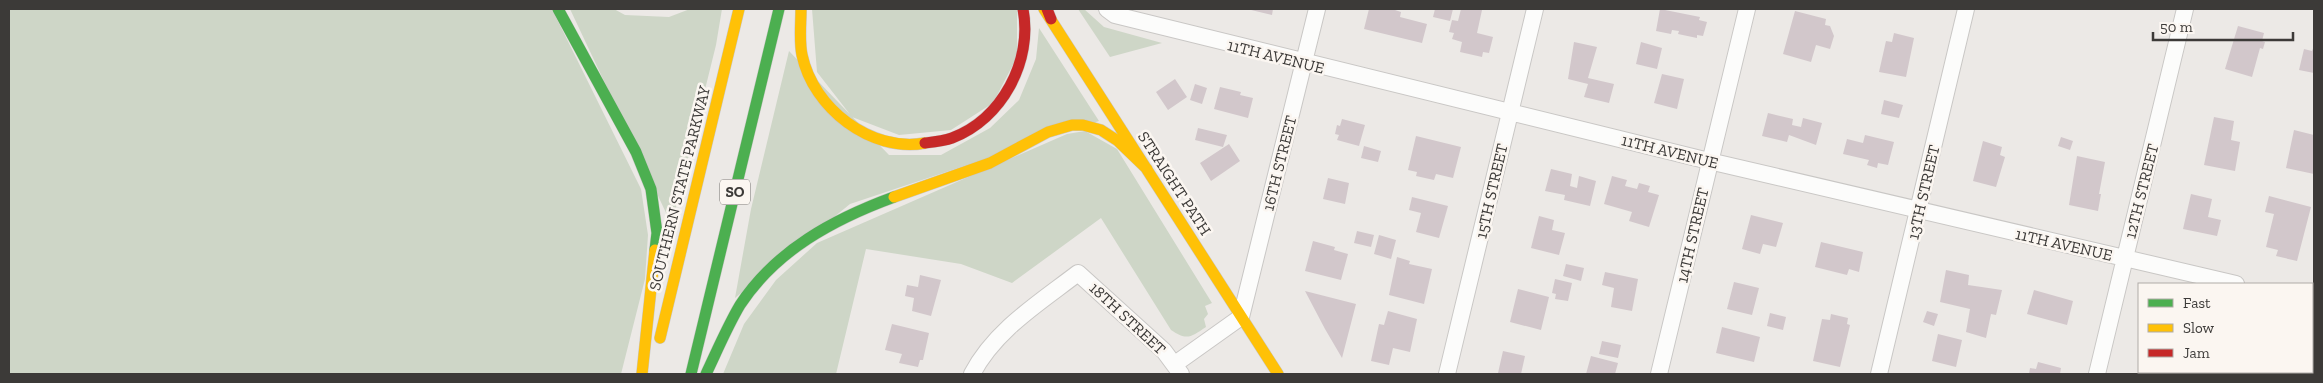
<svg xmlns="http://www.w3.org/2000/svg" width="2323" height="383" font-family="'Zilla Slab',serif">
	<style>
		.green { fill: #ced6c7 }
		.building { fill: #d2c7cb }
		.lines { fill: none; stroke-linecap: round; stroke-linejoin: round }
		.street-casing { stroke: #c9c7c5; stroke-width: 18 }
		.fast-casing { stroke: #c9c7c5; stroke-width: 12 }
		.slow-casing { stroke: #c9c7c5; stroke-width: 12 }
		.jam-casing { stroke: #c9c7c5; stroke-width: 12 }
		.street { stroke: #fcfcfb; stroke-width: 16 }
		.fast { stroke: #4caf50; stroke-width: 11 }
		.slow { stroke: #ffc107; stroke-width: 11 }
		.jam { stroke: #c62828; stroke-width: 11 }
		.labels { text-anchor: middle; stroke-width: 5; stroke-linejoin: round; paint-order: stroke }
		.shield { fill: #fbf6f1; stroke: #757270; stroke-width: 1 }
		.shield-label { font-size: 15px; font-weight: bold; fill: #3c3a38 }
		.street-label { font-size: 16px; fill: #3c3a38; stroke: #fbf6f1 }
	</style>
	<rect width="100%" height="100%" fill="#ece9e6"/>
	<path class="green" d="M9 9H552L641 189 648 235 645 279 621 374H9Z
		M570 9H614L625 15 669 17 690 9H722L716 45 673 219 668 217Z
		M812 9H1017V57L993 103 951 130 899 135 852 117 817 72Z
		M1078 9H1084L1104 27 1162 43 1110 57Z
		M1039 28 1099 121 850 204 735 298 751 209 789 51 889 155H941L990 128 1019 100 1036 59Z
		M1085 131 1117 149 1212 303 1205 306 1208 314 1204 319 1206 327C1191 337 1187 341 1171 330L1101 218 1012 283 961 264 866 249 836 374H723L744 324 776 280 817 243 1067 134Z"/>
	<path class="building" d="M1247 9H1273L1272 15Z
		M1369 9H1392L1401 12 1400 17 1427 24 1422 43 1364 29Z
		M1435 9H1453L1450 21 1433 17Z
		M1461 9 1482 10 1477 33 1493 37 1489 53 1483 52 1482 57 1460 52 1462 42 1452 39 1454 33 1449 32 1452 20 1458 21Z
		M1660 9 1700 17 1699 20 1707 22 1703 36 1697 35V38L1678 34 1679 31 1672 30 1671 34 1656 31Z
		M1795 11 1826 19 1825 25 1830 26 1834 36 1830 49 1816 45 1811 62 1783 54Z
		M2238 26 2264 33 2262 41 2265 42 2263 49 2260 48 2252 77 2225 69Z
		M1894 33 1914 38 1906 77 1879 72 1886 41 1892 42Z
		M1574 42 1597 47 1588 78 1614 84 1609 103 1584 97 1588 84 1568 79Z
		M1641 42 1662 48 1657 69 1636 64Z
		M2314 46V73L2299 70 2304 49 2312 51Z
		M1662 74 1684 79 1677 109 1654 103Z
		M1175 79 1187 97 1168 110 1156 92Z
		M1195 84 1207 88 1202 104 1190 100Z
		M1220 87 1241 92 1240 95 1253 98 1248 118 1214 109Z
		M1884 100 1903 105 1899 118 1881 114Z
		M1768 113 1793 119 1792 125 1801 127 1803 118 1822 123 1816 145 1789 135 1787 142 1762 136Z
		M2214 117 2234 121 2231 140 2240 142 2235 171 2204 165Z
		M1342 119 1365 125 1359 146 1337 140 1339 135 1335 134 1337 125 1340 126Z
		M1198 128 1227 135 1223 147 1195 140Z
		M2294 130 2314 135V174L2286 168Z
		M1865 135 1894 142 1888 165 1878 163 1877 168 1867 165 1869 160 1843 154 1847 139 1863 143Z
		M1416 136 1461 147 1453 178 1436 174 1434 180 1416 176 1417 172 1408 170Z
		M2061 137 2073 141 2070 150 2058 146Z
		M1983 141 2002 147 2000 155 2005 157 1996 187 1973 181Z
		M1229 144 1240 161 1211 181 1200 163Z
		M1364 146 1381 151 1378 162 1361 158Z
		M2077 156 2105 162 2099 194H2101L2098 211 2069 205Z
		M1551 169 1572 174 1570 186 1577 188 1579 176 1596 181 1590 206 1564 200 1565 195 1545 191Z
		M1612 176 1627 180 1625 186 1637 189 1639 183 1650 186 1648 192 1659 195 1649 227 1629 221 1632 212 1604 204Z
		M1328 178 1349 183 1345 204 1323 199Z
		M2191 194 2212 199 2208 217 2221 220 2217 236 2183 229Z
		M2269 196 2311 207 2297 261 2276 256 2278 250 2266 247 2274 214 2265 212Z
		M1412 197 1448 206 1439 238 1416 232 1421 213 1409 210Z
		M1751 215 1783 223 1776 247 1763 244 1760 254 1742 249Z
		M1539 216 1554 220 1552 230 1565 233 1559 255 1531 248Z
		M1357 231 1374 235 1371 247 1354 243Z
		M1379 235 1396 240 1391 259 1374 254Z
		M1313 241 1335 247 1334 250 1348 254 1341 280 1305 271Z
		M1821 242 1863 252 1859 272 1849 269 1847 275 1815 267Z
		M1397 257 1410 261 1409 264 1432 269 1424 304 1389 295Z
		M1566 264 1584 268 1581 281 1563 276Z
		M1946 270 1969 275 1968 285 2002 290 1996 315 1991 314 1986 338 1966 332 1970 309 1940 302Z
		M1605 272 1638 279 1632 311 1611 307 1614 288 1602 285Z
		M920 275 941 280 931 316 912 311 914 298 905 296 907 285 918 287Z
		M1555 279 1572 283 1568 301 1555 299 1556 294 1552 293Z
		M1734 282 1759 288 1752 315 1727 309Z
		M1518 289 1549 297 1541 330 1510 322Z
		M2034 290 2073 301 2067 325 2027 314Z
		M1305 291 1356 304 1342 358 1325 329Z
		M1388 311 1417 319 1410 352 1393 348 1389 365 1371 361 1379 324 1384 325Z
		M1927 311 1938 314 1934 326 1923 322Z
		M1770 313 1786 317 1783 330 1767 326Z
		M1831 314 1848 318 1847 324 1850 325 1840 367 1813 361 1822 319 1830 320Z
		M892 324 929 333 923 360H920L918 367 899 363 902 354 885 350Z
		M1722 327 1760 337 1754 362 1716 353Z
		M1938 334 1962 340 1956 367 1932 361Z
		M1602 341 1621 345 1618 358 1599 354Z
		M1503 351 1525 356 1521 374 1498 373Z
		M1591 356 1618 363 1615 374H1586Z
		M2038 362 2061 368 2060 374H2029L2030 368 2036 369Z
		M2152 372H2184V374H2160Z
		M2237 372H2271V374H2244Z"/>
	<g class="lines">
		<defs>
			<path id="street" d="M1107 9 1115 15 1709 161 2236 284
				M2312 302H2314
				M1175 364 1241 317 1317 9
				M972 374C995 330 1039 303 1078 273L1164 351 1181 374
				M1447 374 1535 9
				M1659 374 1747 9
				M1879 374 1966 9
				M2097 374 2185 9"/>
			<path id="fast" d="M558 9 636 152 651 189 657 233 655 250
				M691 374 779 9
				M706 374C717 351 727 327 740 305 776 250 834 219 894 197"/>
			<path id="slow" d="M801 9C801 24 799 41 802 55 813 108 871 153 925 143
				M1044 9 1278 374
				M894 197 990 163 1048 132 1072 125H1083L1101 130 1118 141 1147 169
				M660 338 739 9
				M642 374 655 250"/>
			<path id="jam" d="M1047 9 1051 19
				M925 143C934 142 944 141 952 138 1002 119 1033 61 1023 9"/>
		</defs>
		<use href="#street" class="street-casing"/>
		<use href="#fast" class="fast-casing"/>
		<use href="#slow" class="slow-casing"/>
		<use href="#jam" class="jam-casing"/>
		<use href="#street" class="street"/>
		<use href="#fast" class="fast"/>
		<use href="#slow" class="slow"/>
		<use href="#jam" class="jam"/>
	</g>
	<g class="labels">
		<rect class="shield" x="720" y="179.5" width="30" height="25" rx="4"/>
		<g class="shield-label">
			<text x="735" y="197">SO</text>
		</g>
		<g class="street-label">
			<text transform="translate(1276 56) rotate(14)" y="6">11TH AVENUE</text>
			<text transform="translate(1670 151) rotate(14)" y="6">11TH AVENUE</text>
			<text transform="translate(1279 163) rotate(-76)" y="6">16TH STREET</text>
			<text transform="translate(1175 183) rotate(57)" y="6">STRAIGHT PATH</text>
			<text transform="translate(679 188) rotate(-76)" y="6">SOUTHERN STATE PARKWAY</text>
			<text transform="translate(1491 191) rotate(-77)" y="6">15TH STREET</text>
			<text transform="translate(2141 191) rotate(-76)" y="6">12TH STREET</text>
			<text transform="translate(1923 192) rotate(-77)" y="6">13TH STREET</text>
			<text transform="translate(1692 235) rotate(-77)" y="6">14TH STREET</text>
			<text transform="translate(2064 244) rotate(13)" y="6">11TH AVENUE</text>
			<text transform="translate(1128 318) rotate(43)" y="6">18TH STREET</text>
		</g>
	</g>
	<rect width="2323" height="383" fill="none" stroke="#3c3a38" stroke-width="20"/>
	<rect x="2138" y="283" width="175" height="90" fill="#fbf6f1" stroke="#afaba7"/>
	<rect x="2148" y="299" width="25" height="8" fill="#4caf50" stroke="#afaba7"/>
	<text x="2183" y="308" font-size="15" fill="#3c3a38">Fast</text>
	<rect x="2148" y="324" width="25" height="8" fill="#ffc107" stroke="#afaba7"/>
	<text x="2183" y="333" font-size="15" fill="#3c3a38">Slow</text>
	<rect x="2148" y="349" width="25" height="8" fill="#c62828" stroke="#afaba7"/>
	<text x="2183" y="358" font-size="15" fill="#3c3a38">Jam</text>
	<path d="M2153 32v8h140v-8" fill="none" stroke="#3c3a38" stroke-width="2.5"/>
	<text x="2160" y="32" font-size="15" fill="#3c3a38" stroke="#fbf6f1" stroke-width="4" paint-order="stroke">50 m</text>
</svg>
